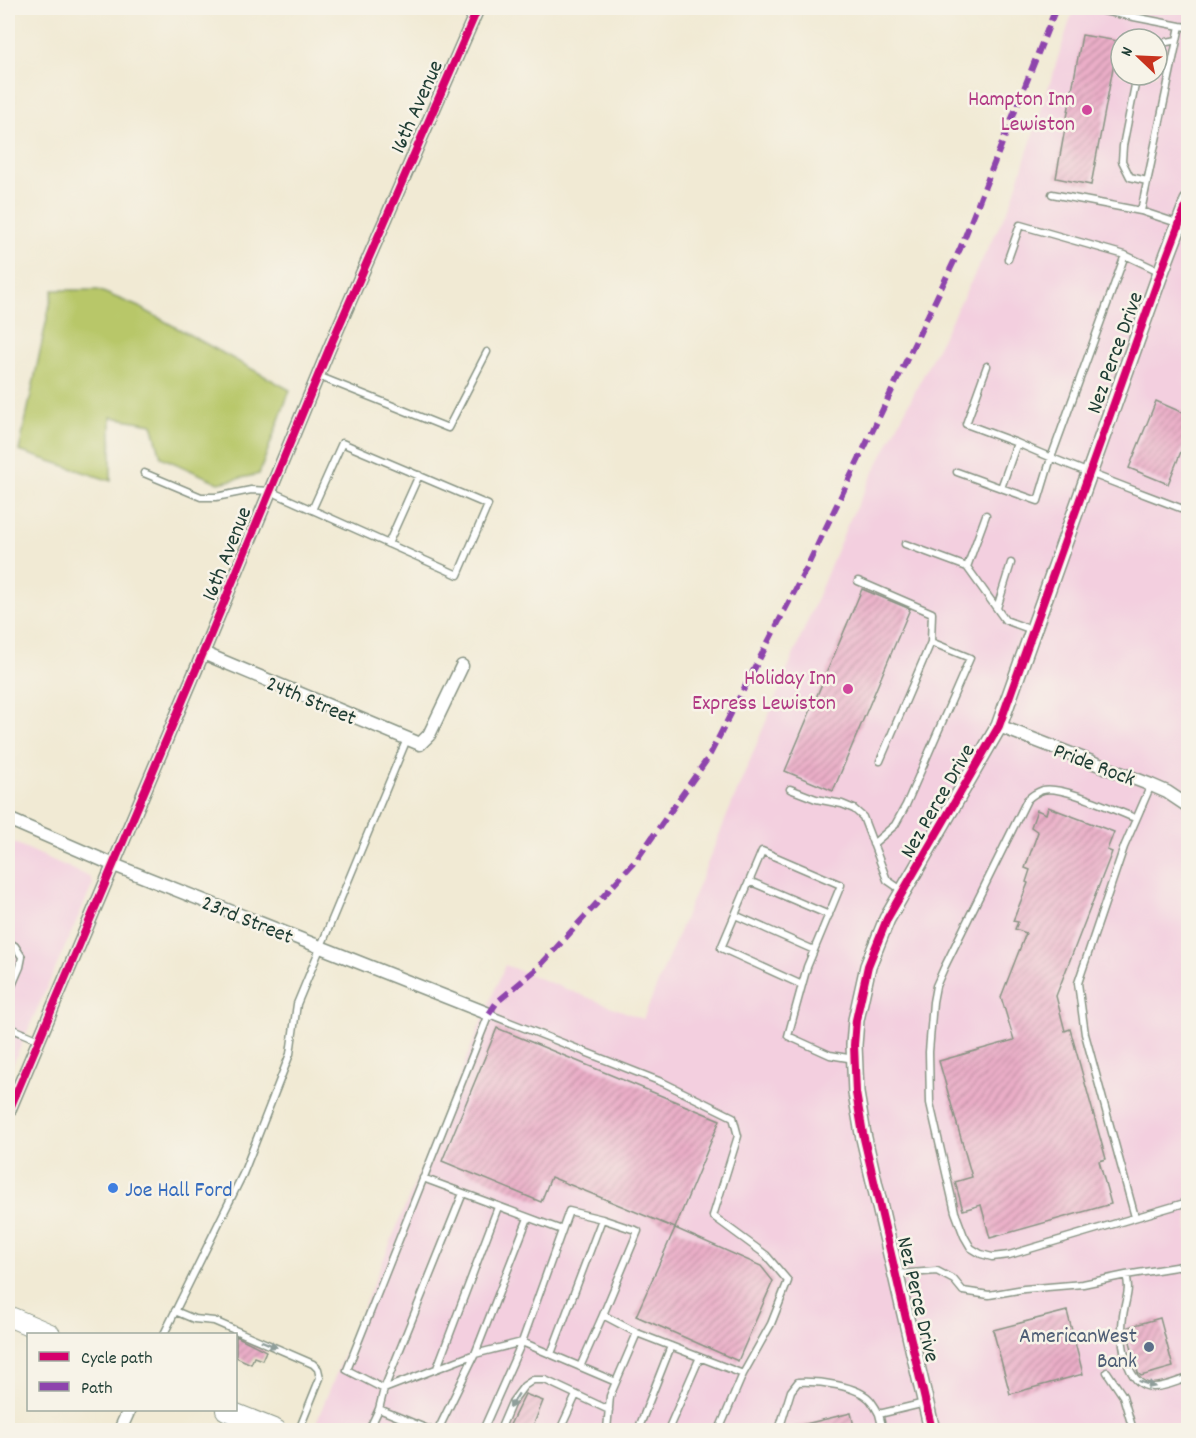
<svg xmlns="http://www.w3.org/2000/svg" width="1196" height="1438" font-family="Dekko,sans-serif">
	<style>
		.built { fill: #f3cfdf; fill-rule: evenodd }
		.green { fill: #b8c769; stroke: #6c824e; stroke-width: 1.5 }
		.building { fill: url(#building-hatch) }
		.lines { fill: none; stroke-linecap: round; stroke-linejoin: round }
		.service-casing { stroke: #889484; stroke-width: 9 }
		.minor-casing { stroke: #889484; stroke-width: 15 }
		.tertiary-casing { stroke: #889484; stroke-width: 18 }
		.primary-casing { stroke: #889484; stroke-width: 22 }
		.service { stroke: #fff; stroke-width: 6 }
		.minor { stroke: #fff; stroke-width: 12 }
		.tertiary { stroke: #fff; stroke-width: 15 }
		.primary { stroke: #fff; stroke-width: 20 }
		.quiet { stroke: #8e44ad; stroke-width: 6; stroke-dasharray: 12 6; stroke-linecap: butt }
		.cycleway-casing { stroke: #f7f3e8; stroke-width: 11 }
		.cycleway { stroke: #d6006c; stroke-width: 8 }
		.oneway { fill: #8f9e9a }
		.hotel-dot { fill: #d1479c; stroke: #f7f3e8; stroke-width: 2 }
		.shop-dot { fill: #3f7fe0; stroke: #f7f3e8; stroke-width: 2 }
		.service-dot { fill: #5c6f8a; stroke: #f7f3e8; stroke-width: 2 }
		.labels { text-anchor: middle; stroke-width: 5; stroke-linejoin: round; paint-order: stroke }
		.hotel-label { font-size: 22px; fill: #b23c85; stroke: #f7f3e8; text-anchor: end }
		.street-label { font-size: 22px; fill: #1f3d34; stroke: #f7f3e8 }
		.shop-label { font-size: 22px; fill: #366cbe; stroke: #f7f3e8; text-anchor: start }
		.service-label { font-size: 22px; fill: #4e5e75; stroke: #f7f3e8; text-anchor: end }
	</style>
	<defs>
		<pattern id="building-hatch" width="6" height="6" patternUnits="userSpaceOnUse" patternTransform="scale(1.5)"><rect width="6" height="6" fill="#ebaec8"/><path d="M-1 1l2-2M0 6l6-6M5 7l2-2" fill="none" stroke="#be8fa3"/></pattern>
	</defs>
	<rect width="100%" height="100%" fill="#f7f3e8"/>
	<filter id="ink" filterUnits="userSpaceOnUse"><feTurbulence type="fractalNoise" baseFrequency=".0167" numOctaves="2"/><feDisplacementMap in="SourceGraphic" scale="12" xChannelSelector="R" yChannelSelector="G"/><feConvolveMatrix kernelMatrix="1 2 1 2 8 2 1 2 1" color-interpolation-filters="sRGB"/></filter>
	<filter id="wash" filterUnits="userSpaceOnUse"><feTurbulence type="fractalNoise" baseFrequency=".008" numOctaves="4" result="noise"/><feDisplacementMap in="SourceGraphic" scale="24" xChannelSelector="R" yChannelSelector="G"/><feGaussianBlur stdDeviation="1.35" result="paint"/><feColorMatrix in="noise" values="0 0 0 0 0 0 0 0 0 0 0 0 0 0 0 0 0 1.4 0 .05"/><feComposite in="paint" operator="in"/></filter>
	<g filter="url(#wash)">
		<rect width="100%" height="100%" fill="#f1ead4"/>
		<path class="built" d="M1074 8H1188V1430H313L505 965 643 1019 848 523 1011 203ZM1121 39H1157V75H1121Z
			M8 840 90 877 93 884 8 1075Z"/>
		<path class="green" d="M53 290H98L139 307 290 390 259 474 219 483 161 457 152 424 111 417V481L19 451Z"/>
		<g id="blocks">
			<path class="building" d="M1082 35 1118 41 1091 185 1056 178Z
				M1156 401 1188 415V434L1168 484 1129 468Z
				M862 589 910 609 833 791 785 771Z
				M1048 807 1114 832 1107 850 1112 852 1056 996 1065 1031 1070 1029 1106 1159 1099 1161 1111 1204 990 1238 981 1205 963 1210 955 1182 972 1177 939 1061 1014 1040 1001 997 1026 933 1015 929 1018 922 1013 921 1028 883 1026 882 1030 870 1025 868 1038 832 1031 827 1037 810 1046 814Z
				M497 1028 720 1120 675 1228 551 1177 541 1202 442 1161Z
				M675 1228 761 1266 773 1281 738 1361 636 1316Z
				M1067 1311 1083 1374 1010 1394 993 1330Z
				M1160 1318 1173 1367 1141 1376 1138 1373 1128 1334V1327Z
				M236 1336 266 1351 262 1360 254 1357 251 1364 236 1357Z
				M525 1394 543 1401 531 1431H507Z
				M851 1413 855 1431H794L793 1427Z"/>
		</g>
	</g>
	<g filter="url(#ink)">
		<use href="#blocks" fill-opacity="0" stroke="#889484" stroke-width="1.5"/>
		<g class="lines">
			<defs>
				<path id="service" d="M1088 8 1180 26
					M1157 44 1177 40
					M1137 75 1123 146 1122 161 1130 177 1147 181
					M1052 194 1141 211
					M1180 224 1141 211 1180 26 1188 27
					M1008 259 1020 225 1125 255
					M1161 272 1125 255 1051 458 1038 501 1001 488 1017 443C1073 468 1131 489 1188 511
					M987 366 966 424 1017 443
					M318 376 448 428 487 352
					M957 472 1001 488
					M144 473 201 497H216L251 490 270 491 458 575 488 505 342 443 312 510
					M986 515 967 567 1005 620 1032 630
					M388 544 419 475
					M905 544 967 567
					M858 581 932 613 931 642
					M997 608 1011 563
					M790 789 816 799 842 804 854 809 863 817 887 880 903 891
					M1135 818C1116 811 1062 785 1043 790 1037 792 1032 795 1027 800L944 968 936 986 933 1002 929 1052 930 1103 955 1212 964 1236 971 1248 981 1254 992 1257 1009 1255 1188 1202
					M873 844 895 825 906 805 970 658 931 642 880 761
					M749 881 829 915
					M735 915 814 950
					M8 942 15 946 22 957 20 967 8 995
					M802 985 721 948 762 851 841 885 807 967 788 1036 830 1055 854 1059
					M8 1027 39 1040
					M423 1178 562 1230
					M463 1193 384 1389 347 1370 489 1014 664 1083 733 1117 738 1136 713 1216 766 1255 788 1281 771 1324 743 1374
					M1135 1217 1085 1034 1078 983 1124 847 1151 785
					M897 1274 937 1271 954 1280 963 1291 989 1295 1024 1289 1083 1284 1126 1275 1188 1265
					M1126 1275C1131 1290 1125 1300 1123 1316 1120 1337 1124 1385 1152 1387 1163 1388 1178 1381 1188 1378
					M175 1311 194 1319 214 1321 313 1364 318 1369 320 1378 299 1430
					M164 1334 243 1174 290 1054 297 1004 407 739
					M551 1354 602 1219 638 1231 603 1315 637 1333 743 1374 719 1430
					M580 1367 603 1315
					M437 1368 498 1207
					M1107 1372 1123 1396 1133 1430
					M379 1409 430 1430
					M369 1430 379 1409 384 1389 475 1354 522 1342 616 1382
					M438 1430 475 1354 528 1218
					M483 1430 522 1342 569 1211 602 1219
					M500 1430 512 1402 524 1386 533 1380H545L609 1410
					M560 1430 576 1395
					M607 1430 610 1396 637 1333
					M638 1430 671 1346
					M668 1430 700 1357
					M779 1430 791 1391 798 1382C818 1381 858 1385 871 1401 874 1405 877 1410 879 1414
					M883 1430 879 1414 925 1403"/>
				<path id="minor" d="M203 653 420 744 429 735 462 666
					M999 726 1151 785 1167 792 1188 806
					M8 819 114 865 489 1014
					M8 1113 203 653 329 349 478 8
					M120 1430 129 1410"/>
				<path id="tertiary" d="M932 1430 863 1134 856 1093 854 1045 856 1020 868 966 887 919 999 726 1161 272 1188 201"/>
				<path id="primary" d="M8 1316 50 1334
					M226 1410 276 1430"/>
			</defs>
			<use href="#service" class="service-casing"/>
			<use href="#minor" class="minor-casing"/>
			<use href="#tertiary" class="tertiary-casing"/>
			<use href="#primary" class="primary-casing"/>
			<use href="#service" class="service"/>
			<use href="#minor" class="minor"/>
			<use href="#tertiary" class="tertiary"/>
			<use href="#primary" class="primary"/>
			<path class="quiet" d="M489 1014 497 1002 539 967 637 859 708 758 805 571 960 249 1056 8"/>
			<defs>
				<path id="cycleway" d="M8 1113 203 653 329 349 478 8
					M932 1430 863 1134 856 1093 854 1045 856 1020 868 966 887 919 999 726 1161 272 1188 201"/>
			</defs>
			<use href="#cycleway" class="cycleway-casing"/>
			<use href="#cycleway" class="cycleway"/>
		</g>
		<defs><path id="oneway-solid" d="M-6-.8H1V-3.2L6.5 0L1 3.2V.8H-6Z" transform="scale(1.5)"/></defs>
		<g class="oneway">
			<use href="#oneway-solid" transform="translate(269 1344) rotate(23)"/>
			<use href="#oneway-solid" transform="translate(1147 1384) rotate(19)"/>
			<use href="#oneway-solid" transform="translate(514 1401) rotate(122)"/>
		</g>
	</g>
	<g class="hotel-dot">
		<circle cx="1087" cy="110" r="6"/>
		<circle cx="848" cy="689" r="6"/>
	</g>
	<circle class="shop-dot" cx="113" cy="1188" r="6"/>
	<circle class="service-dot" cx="1149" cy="1347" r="6"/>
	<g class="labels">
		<g class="hotel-label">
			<text x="1075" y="105">Hampton Inn<tspan x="1075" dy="25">Lewiston</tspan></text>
			<text x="836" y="684">Holiday Inn<tspan x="836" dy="25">Express Lewiston</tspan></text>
		</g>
		<g class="street-label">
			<text transform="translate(415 106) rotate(-66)" y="8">16th Avenue</text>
			<text transform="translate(1113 352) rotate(-70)" y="8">Nez Perce Drive</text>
			<text transform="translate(225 553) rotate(-68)" y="8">16th Avenue</text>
			<text transform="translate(312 699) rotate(23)" y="8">24th Street</text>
			<text transform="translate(1095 763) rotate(21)" y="8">Pride Rock</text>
			<text transform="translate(936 800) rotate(-60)" y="8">Nez Perce Drive</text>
			<text transform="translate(248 918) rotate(22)" y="8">23rd Street</text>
			<text transform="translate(920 1299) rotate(77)" y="8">Nez Perce Drive</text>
		</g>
		<g class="shop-label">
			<text x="125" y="1196">Joe Hall Ford</text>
		</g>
		<g class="service-label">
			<text x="1137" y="1342">AmericanWest<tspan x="1137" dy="25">Bank</tspan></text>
		</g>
	</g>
	<rect width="1196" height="1438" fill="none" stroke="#f7f3e8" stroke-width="30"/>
	<rect x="27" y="1333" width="210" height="78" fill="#f7f3e8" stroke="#a1aaa0" stroke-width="1.5"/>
	<rect x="39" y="1352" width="30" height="9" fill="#d6006c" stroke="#a1aaa0" stroke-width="1.5"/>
	<text x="81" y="1363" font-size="18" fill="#1f3d34">Cycle path</text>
	<rect x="39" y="1382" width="30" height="9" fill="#8e44ad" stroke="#a1aaa0" stroke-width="1.5"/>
	<text x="81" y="1393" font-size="18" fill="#1f3d34">Path</text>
	<g transform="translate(1139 57) rotate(293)"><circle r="28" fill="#f7f3e8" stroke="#a1aaa0" stroke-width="1.5"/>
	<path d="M0-4.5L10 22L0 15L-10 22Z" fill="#c8321e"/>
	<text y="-9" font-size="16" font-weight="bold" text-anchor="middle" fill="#1f3d34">N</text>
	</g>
</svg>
